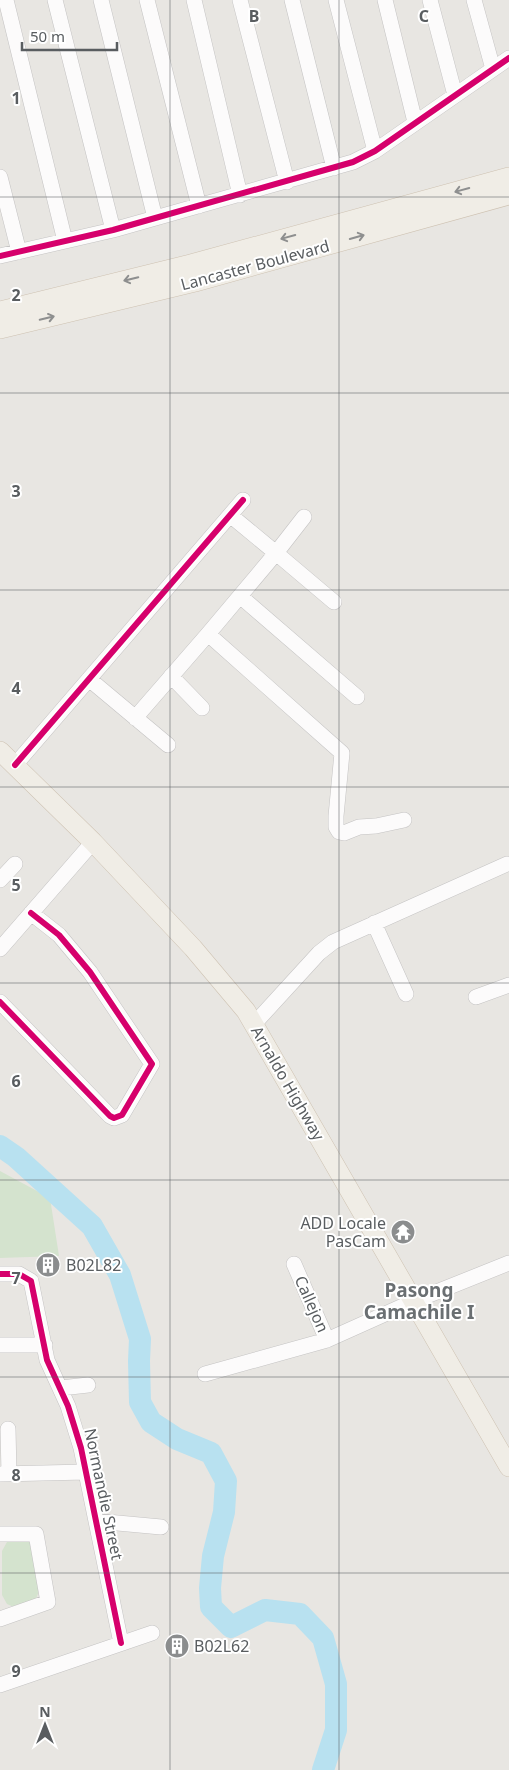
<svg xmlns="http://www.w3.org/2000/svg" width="509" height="1770" font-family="'Noto Sans',sans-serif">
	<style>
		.green { fill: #d4e3ce }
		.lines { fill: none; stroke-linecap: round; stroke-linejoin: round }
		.river { stroke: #b8e1f0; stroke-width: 22 }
		.minor-casing { stroke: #c4c3c3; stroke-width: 16 }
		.major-casing { stroke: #cec2b2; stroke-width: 20 }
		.minor { stroke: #fcfbfb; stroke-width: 15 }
		.major { stroke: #f0ede6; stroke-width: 19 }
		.cycleway-casing { stroke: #fff; stroke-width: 9 }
		.cycleway { stroke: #d6006c; stroke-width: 6 }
		.oneway { stroke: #8e8f8f }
		.grid { fill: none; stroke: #595d60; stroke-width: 1; stroke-opacity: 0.55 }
		.labels { text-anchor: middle; stroke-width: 4; stroke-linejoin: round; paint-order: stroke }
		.street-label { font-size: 16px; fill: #595d60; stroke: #fff }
		.poi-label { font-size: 16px; fill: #595d60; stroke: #fff; text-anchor: start }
		.quarter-label { font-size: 19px; font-weight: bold; fill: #6a6f72; stroke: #fff }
		.grid-label { font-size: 16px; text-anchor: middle; font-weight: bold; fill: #595d60; stroke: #fff; stroke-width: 4; stroke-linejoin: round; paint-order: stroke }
	</style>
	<rect width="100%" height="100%" fill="#e8e6e2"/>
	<path class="green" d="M0 1171 50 1198 59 1256 0 1258Z
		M11 1538 27 1539 31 1542 39 1591 35 1601 16 1608 7 1604 2 1595V1551L7 1542Z"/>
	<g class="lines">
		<path class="river" d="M0 1146 16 1157 92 1226 120 1275 140 1339 139 1361 140 1402 151 1422 177 1439 211 1453 226 1481 224 1512 213 1556 210 1588 211 1607 231 1627 265 1610 300 1614 323 1638 336 1684V1730L323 1770"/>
		<defs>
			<path id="minor" d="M6 0 65 241
				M55 0 113 230
				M101 0 155 218
				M147 0 199 206
				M194 0 240 195
				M240 0 287 182
				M292 0 334 168
				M336 0 375 151
				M385 0 415 122
				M430 0 455 95
				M474 0 493 69
				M0 177 19 252
				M0 256 113 230 353 162 375 151 509 58
				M304 517 276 553 334 602
				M240 596 357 697
				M208 634 342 753 336 816V827L339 832 344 833 359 827 376 826 404 820
				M171 676 202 708
				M89 679 168 745
				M135 718 208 634 276 553 230 515
				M15 765 243 500
				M0 880 15 864
				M374 923 406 994
				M0 949 93 842
				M476 997 509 985
				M0 1002 110 1116 114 1118 122 1115 152 1064 90 972 59 935 31 913
				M254 1024 319 953 333 942 507 864
				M294 1264 327 1340 414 1301 509 1263
				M0 1274H19L31 1281 47 1360 68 1406 81 1448 121 1643
				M0 1345H45
				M205 1374 327 1340
				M61 1388 88 1385
				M8 1429 9 1474
				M0 1474 86 1472
				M96 1521 161 1527
				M0 1534H36L48 1602 0 1619
				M0 1685 152 1633"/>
			<path id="major" d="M0 311 191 264 509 177
				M0 329 195 282 509 195
				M0 751 93 842 193 948 246 1011 509 1467"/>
		</defs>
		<use href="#minor" class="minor-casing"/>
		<use href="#major" class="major-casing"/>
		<use href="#minor" class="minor"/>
		<use href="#major" class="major"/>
		<defs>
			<path id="cycleway" d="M0 256 113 230 353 162 375 151 509 58
				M15 765 243 500
				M0 1002 110 1116 114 1118 122 1115 152 1064 90 972 59 935 31 913
				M0 1274H19L31 1281 47 1360 68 1406 81 1448 121 1643"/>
		</defs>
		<use href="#cycleway" class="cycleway-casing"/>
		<use href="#cycleway" class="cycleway"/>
	</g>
	<defs><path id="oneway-shaft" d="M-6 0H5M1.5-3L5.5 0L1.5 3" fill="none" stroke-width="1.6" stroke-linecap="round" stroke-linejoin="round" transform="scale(1.25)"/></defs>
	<g class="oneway">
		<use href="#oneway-shaft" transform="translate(462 190) rotate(165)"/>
		<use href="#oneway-shaft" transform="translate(288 237) rotate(165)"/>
		<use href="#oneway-shaft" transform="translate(357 237) rotate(-16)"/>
		<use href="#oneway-shaft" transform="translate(131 279) rotate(166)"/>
		<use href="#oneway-shaft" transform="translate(47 318) rotate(-13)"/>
	</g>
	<path class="grid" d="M170 0V1770M339 0V1770M0 197H509M0 393H509M0 590H509M0 787H509M0 983H509M0 1180H509M0 1377H509M0 1573H509"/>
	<defs>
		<symbol id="temple-disc" viewBox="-11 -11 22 22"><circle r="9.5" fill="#8b8d8e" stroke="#fff"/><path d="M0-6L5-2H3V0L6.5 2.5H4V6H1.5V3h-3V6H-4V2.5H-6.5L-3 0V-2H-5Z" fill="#fff"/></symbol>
		<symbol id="building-disc" viewBox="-11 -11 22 22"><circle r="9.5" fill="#8b8d8e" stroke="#fff"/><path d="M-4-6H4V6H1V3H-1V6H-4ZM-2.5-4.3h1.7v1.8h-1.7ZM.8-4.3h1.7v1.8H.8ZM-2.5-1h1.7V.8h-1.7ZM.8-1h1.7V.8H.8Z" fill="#fff"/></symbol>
	</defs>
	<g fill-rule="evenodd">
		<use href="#temple-disc" x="389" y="1218" width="28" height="28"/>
		<use href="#building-disc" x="34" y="1251" width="28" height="28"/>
		<use href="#building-disc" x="163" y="1632" width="28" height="28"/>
	</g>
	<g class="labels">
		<g class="street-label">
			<text transform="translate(255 265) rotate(-15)" y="6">Lancaster Boulevard</text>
			<text transform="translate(288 1083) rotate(60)" y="6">Arnaldo Highway</text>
			<text transform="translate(312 1304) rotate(66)" y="6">Callejon</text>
			<text transform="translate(104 1494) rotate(78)" y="6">Normandie Street</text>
		</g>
		<g class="poi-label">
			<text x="386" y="1229" text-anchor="end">ADD Locale<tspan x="386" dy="18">PasCam</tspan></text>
			<text x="66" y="1271">B02L82</text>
			<text x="194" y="1652">B02L62</text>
		</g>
		<g class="quarter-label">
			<text x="419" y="1297">Pasong<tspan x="419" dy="22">Camachile I</tspan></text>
		</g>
	</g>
	<g class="grid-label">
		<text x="254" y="22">B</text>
		<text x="424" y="22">C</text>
		<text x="16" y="104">1</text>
		<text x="16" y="301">2</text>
		<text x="16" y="497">3</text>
		<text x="16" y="694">4</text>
		<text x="16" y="891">5</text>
		<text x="16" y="1087">6</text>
		<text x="16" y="1284">7</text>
		<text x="16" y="1481">8</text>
		<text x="16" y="1677">9</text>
	</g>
	<g transform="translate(45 1725)" stroke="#ffffff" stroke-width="4" paint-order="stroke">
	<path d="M0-4L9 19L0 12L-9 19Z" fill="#595d60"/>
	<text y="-8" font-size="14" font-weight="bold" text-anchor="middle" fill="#595d60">N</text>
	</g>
	<path d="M22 42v8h95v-8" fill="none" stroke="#595d60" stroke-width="2.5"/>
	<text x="30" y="42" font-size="15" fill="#595d60" stroke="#ffffff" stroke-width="4" paint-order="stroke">50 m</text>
</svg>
